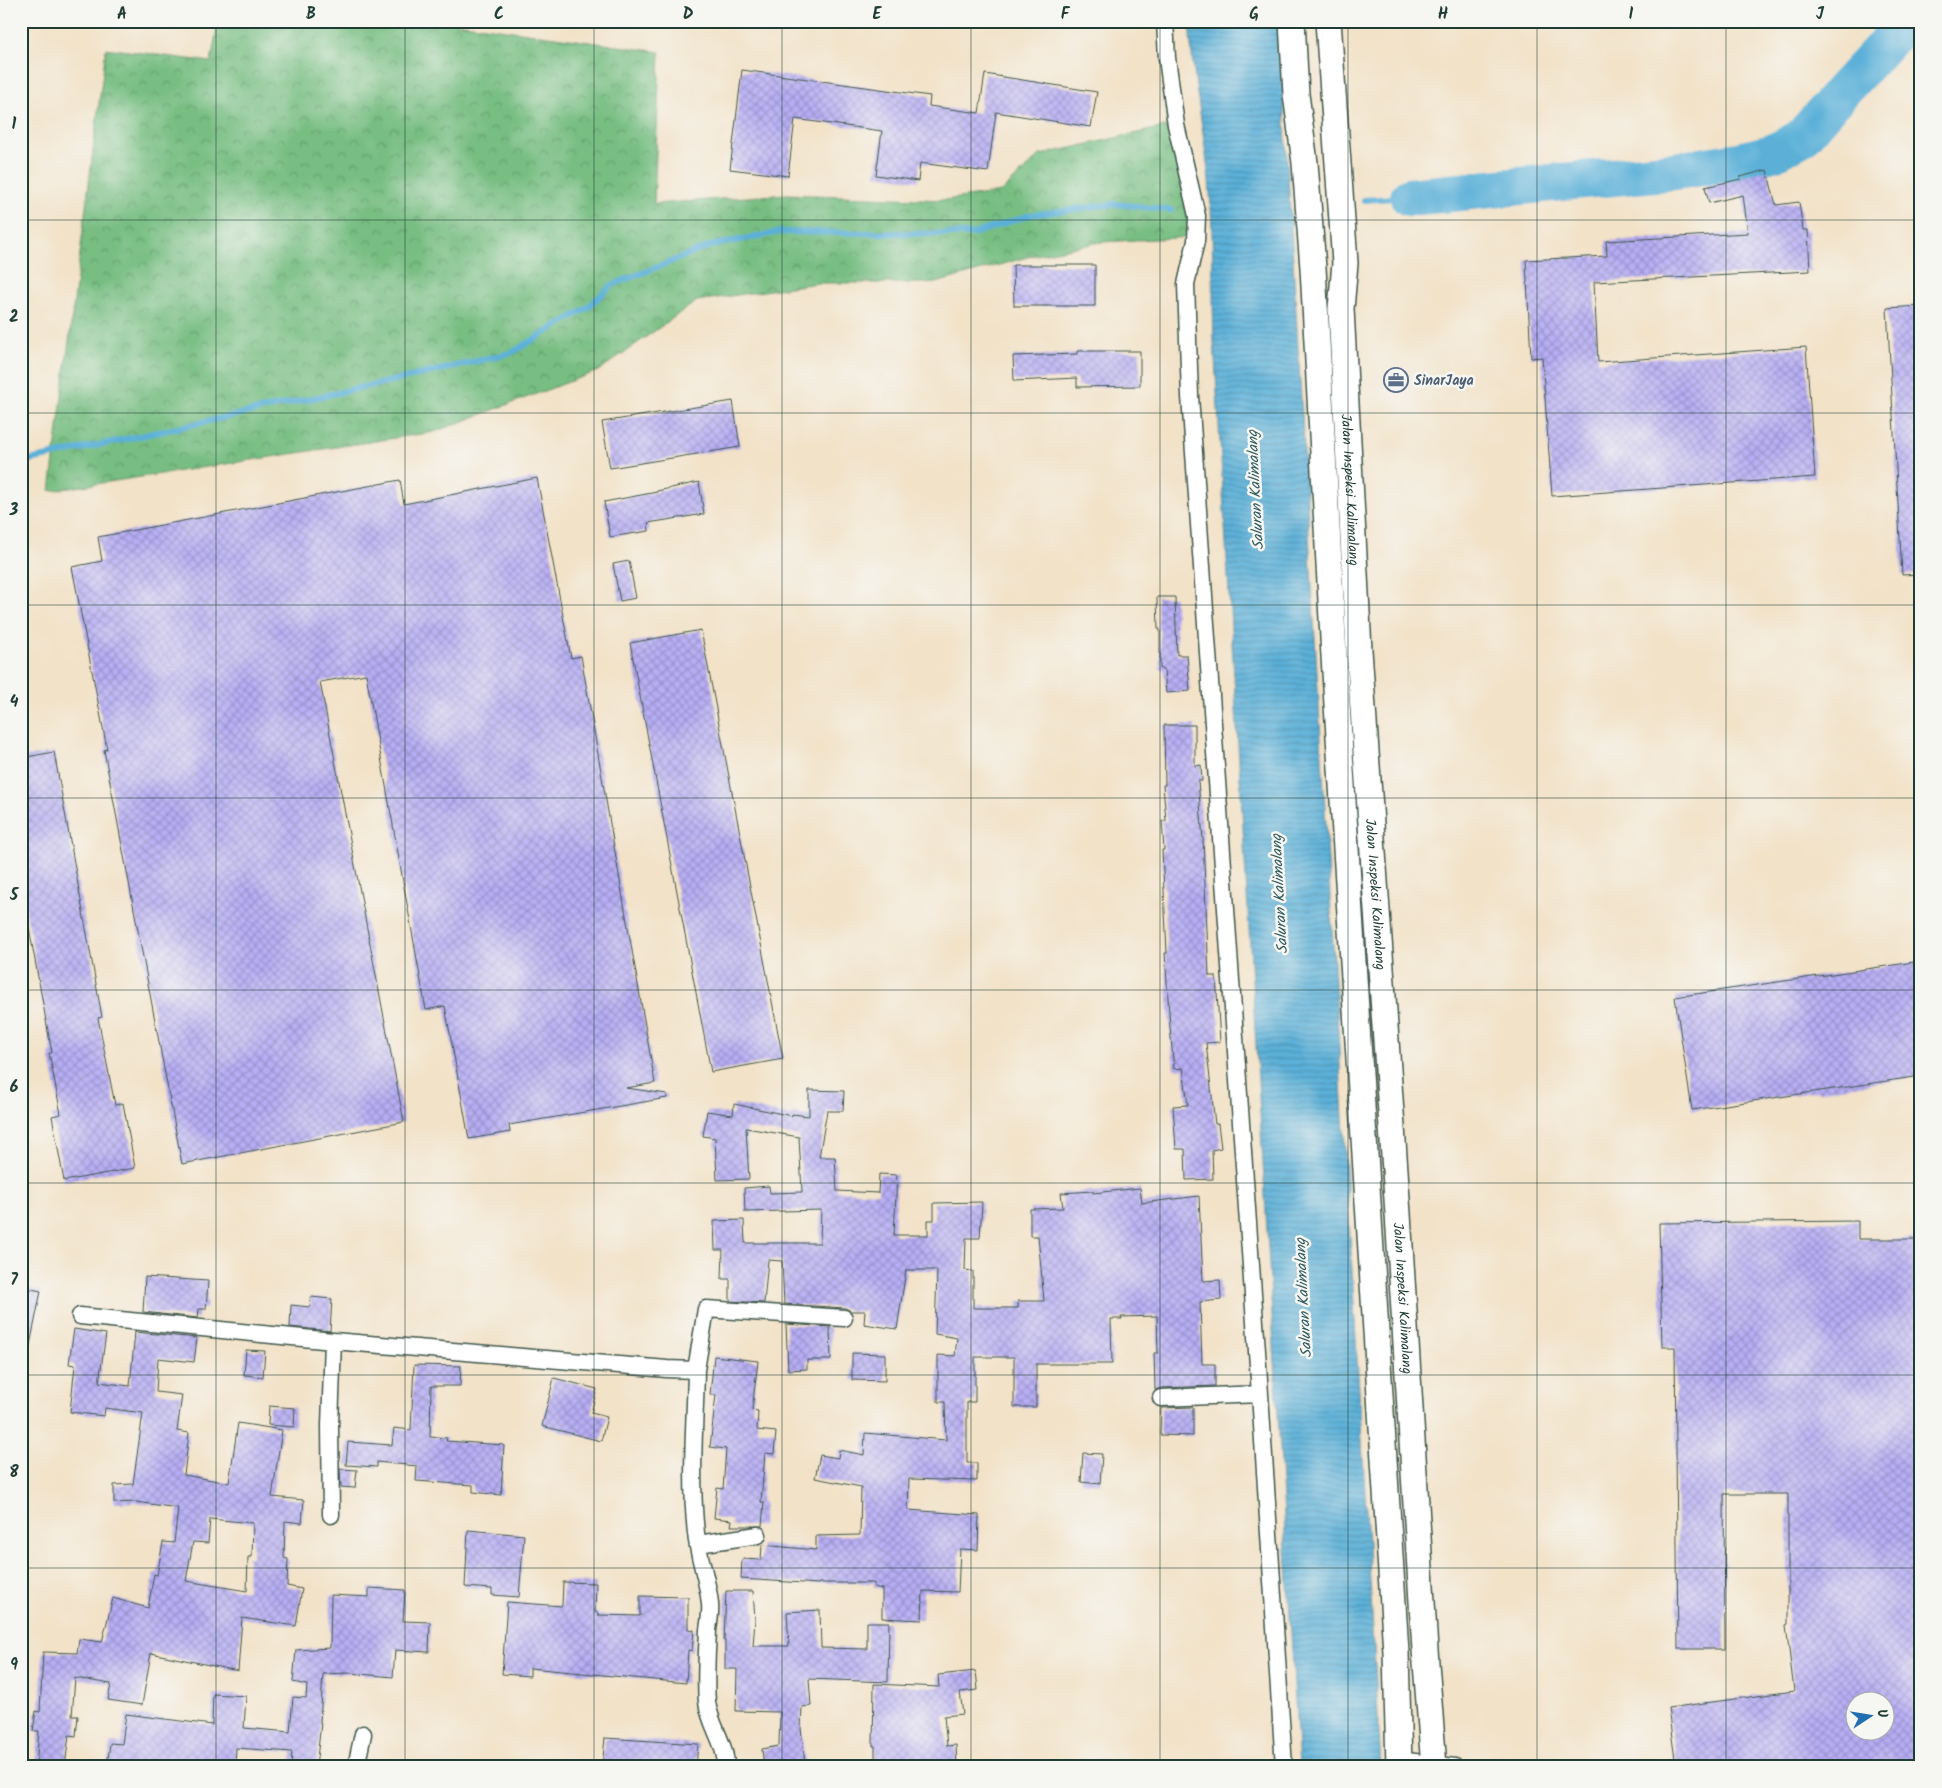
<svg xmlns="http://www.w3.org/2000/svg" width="1942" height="1788" font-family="Kalam,sans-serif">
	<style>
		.forest { fill: url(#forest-crowns); stroke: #4c7e5c }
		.water { fill: url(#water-rules); stroke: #3e7686 }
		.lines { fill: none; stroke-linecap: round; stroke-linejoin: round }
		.stream { stroke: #5cb0d8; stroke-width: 6 }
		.river { stroke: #5cb0d8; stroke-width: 38 }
		.building { fill: url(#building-cross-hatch); fill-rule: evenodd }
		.minor-casing { stroke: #3f564a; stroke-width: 19 }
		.primary-casing { stroke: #3f564a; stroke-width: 28 }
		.minor { stroke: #fff; stroke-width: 16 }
		.primary { stroke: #fff; stroke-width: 25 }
		.grid { fill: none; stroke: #1f3d34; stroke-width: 1; stroke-opacity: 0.55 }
		.labels { text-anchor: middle; stroke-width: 5; stroke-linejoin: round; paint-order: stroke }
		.service-label { font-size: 14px; font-weight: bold; fill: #4e5e75; stroke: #f6f6f2; text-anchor: start }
		.street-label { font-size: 14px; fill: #1f3d34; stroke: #f6f6f2 }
		.water-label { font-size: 15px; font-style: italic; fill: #2e5a5d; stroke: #f6f6f2 }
		.neatline { fill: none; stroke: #1f3d34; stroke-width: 2 }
		.grid-label { font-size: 16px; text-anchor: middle; font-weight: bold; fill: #1f3d34 }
	</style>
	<defs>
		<pattern id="forest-crowns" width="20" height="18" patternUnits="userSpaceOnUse" patternTransform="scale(1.25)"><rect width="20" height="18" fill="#78be83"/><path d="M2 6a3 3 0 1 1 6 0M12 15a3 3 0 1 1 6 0" fill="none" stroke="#629c6c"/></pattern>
		<pattern id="water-rules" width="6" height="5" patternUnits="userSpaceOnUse" patternTransform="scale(1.25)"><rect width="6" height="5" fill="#5cb0d8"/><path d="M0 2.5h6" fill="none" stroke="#4b90b0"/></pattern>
		<pattern id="building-cross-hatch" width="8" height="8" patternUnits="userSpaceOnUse" patternTransform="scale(1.25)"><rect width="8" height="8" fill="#b8aef5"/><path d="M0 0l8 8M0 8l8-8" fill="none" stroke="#958fc7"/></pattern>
	</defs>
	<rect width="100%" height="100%" fill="#f6f6f2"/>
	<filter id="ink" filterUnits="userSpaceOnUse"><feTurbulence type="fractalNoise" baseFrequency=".02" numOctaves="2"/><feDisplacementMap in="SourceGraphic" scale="10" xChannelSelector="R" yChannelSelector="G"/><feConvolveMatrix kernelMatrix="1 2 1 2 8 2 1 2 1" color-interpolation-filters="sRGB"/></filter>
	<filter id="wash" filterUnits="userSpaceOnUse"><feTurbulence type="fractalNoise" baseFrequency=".0096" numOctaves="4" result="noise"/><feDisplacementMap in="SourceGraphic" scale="20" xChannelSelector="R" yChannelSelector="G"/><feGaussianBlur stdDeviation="1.12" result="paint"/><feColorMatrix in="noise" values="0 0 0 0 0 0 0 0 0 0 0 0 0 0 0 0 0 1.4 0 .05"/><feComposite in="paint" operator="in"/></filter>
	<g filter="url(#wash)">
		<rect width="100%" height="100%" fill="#f2e2c8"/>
		<path class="forest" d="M218 21H443L660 52 654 204 787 194 945 200 1001 192 1040 155 1173 125 1193 237 1101 242 1031 256 936 283H817L697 301 598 371 434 432 50 491 106 48 211 62Z"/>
		<path class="water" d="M1189 21H1279L1381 1767H1299L1214 342C1212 288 1214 234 1209 181 1204 128 1192 75 1189 21Z"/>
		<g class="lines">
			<path class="stream" d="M1364 200 1409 197
				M21 462 410 377 511 353 587 308 612 285 710 246 780 232 973 234 1030 215 1115 204 1171 210"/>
			<path class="river" d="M1409 197 1675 171 1739 161 1773 153 1801 138 1844 89 1907 21"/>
		</g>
		<g id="blocks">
			<path class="building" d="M742 70 930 96 929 106 979 113 985 74 1097 92 1091 127 996 112 988 172 920 163 918 181 876 175 882 131 795 119 788 176 730 169Z
				M1767 170 1776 205 1799 202 1803 230H1808L1810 271 1594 282 1598 362 1806 347 1815 477 1552 496 1542 357 1531 358 1526 260 1607 256 1606 241 1748 233 1743 195 1709 203 1705 187 1741 179 1740 177Z
				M1013 265H1095V306H1014Z
				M1921 306V574L1902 575 1887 308Z
				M1077 351H1140V386L1077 387V378L1014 381 1013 356 1077 354Z
				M733 401 740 447 610 468 602 422Z
				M537 478 571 658 581 656 655 1083 626 1088 667 1094V1098L509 1125 510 1132 469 1139 445 1006 426 1010 366 674 320 682 404 1122 182 1164 104 750 107 749 72 567 102 561 98 537 400 480 404 504Z
				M699 482 704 514 648 523 649 531 610 537 604 502 657 492V491Z
				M629 561 636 598 620 601 613 564Z
				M1157 597H1175L1177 655H1187L1190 691 1166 693 1164 669H1160V629H1158Z
				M701 630 783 1059 711 1072 630 643Z
				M1164 725H1195V766L1201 765 1202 781H1198L1203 839 1209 976H1216L1220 1042 1206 1043 1215 1124H1218L1221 1148 1212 1150 1213 1179 1186 1180 1185 1149H1176L1173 1106 1188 1105 1183 1068 1174 1069 1170 1027 1165 953H1167L1162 850H1164L1162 821H1166L1163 785H1165Z
				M54 752 102 1017 98 1018 115 1105 123 1103 135 1168 64 1181 52 1116 61 1114 49 1053H52L21 884V758Z
				M1921 961V1076L1692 1110 1675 997Z
				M809 1090 844 1091 843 1111H827L819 1157H835L837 1191 878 1193 879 1174 897 1175 894 1235H928V1220H934V1203L982 1202 980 1238H966L965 1270 973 1271V1308H1018V1301H1044L1038 1236H1030V1209L1063 1208 1061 1193 1093 1191V1193L1140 1188 1142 1203 1199 1196 1203 1281 1220 1280 1221 1300 1200 1302 1202 1364H1215V1386L1161 1388 1155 1390 1154 1353H1158L1157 1316 1121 1317 1122 1319H1111L1112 1364H1036V1407H1014V1357H975V1402H967V1463H977V1481L909 1479 908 1510 979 1515 978 1550 960 1549 958 1592 923 1591 922 1620 882 1618V1589L874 1587V1583H819V1584L741 1579 742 1559 761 1560 762 1545 816 1550V1536L860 1535 861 1487 815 1478 820 1455 838 1458 839 1450 864 1455 865 1433 946 1440 945 1402H938V1355L955 1356 957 1338 935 1334 937 1270H906L897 1329 864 1324 865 1311H851L845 1308 784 1304 782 1261 768 1260 764 1303 730 1301V1279H722L723 1250H715L714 1221 744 1220 745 1243H820L821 1210 745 1212 744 1188 769 1186 770 1193 802 1192 799 1137 746 1128 749 1179 717 1180 715 1138 703 1136 707 1111 733 1115 734 1104 792 1116V1114L809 1116Z
				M1858 1221V1239H1921V1767H1676L1668 1708 1794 1691 1786 1625 1788 1624V1494H1724L1725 1649H1678L1675 1347H1662L1659 1223ZM1854 1700H1884V1730H1854Z
				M145 1277 208 1281 206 1309H199L198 1318 143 1312Z
				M21 1287 41 1291 29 1350 21 1349Z
				M311 1297 332 1299 330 1331 290 1327 291 1305 310 1307Z
				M786 1324 830 1327 831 1360H807V1369L788 1370Z
				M74 1329 106 1334 99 1382 130 1386 135 1332 197 1338 194 1362 158 1358 156 1392 182 1395 177 1431 189 1433 184 1475 229 1483 238 1423 282 1430 272 1497 304 1500 302 1523 285 1521 284 1558 288 1559 287 1586 302 1589 296 1626 242 1618 238 1671 151 1653 142 1705 108 1700 111 1684 75 1678 72 1716H78L76 1736 69 1735 65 1767H36L39 1731H33L36 1711 40 1712 43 1652 77 1653 79 1639 102 1642 113 1598 148 1608 154 1574 157 1575 163 1542 174 1543 178 1508 136 1502 114 1503V1485L133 1484 143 1413 105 1408 104 1416 70 1412 75 1365 69 1364ZM210 1519 253 1523 252 1557H248L247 1591 186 1581 193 1542 208 1543Z
				M246 1350 265 1351 263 1377 244 1375Z
				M852 1353 885 1354V1381L852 1380Z
				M714 1356 758 1361 752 1410 758 1411 757 1430 776 1432 774 1454 765 1453 761 1502H764L762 1526H731L732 1520 714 1518 717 1488 723 1489 726 1449 710 1447 716 1395H710Z
				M414 1365 461 1366 460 1386H431L430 1437 447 1438 446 1441 504 1445 501 1495 473 1492V1485L416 1481 417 1466 377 1462V1467L346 1465 348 1442 392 1445 394 1428 411 1430Z
				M554 1378 597 1389 591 1413 607 1417 601 1441 542 1426Z
				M269 1406 295 1408 294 1427 268 1425Z
				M1193 1407V1436L1160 1435 1161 1408Z
				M1083 1453 1102 1454 1100 1484 1081 1482Z
				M340 1469 357 1470 355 1488 341 1487Z
				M468 1530 524 1535 519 1597 492 1595V1589L465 1587Z
				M563 1582 596 1583 595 1612 598 1613V1615L640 1616V1596L688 1597V1629L694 1630 692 1651 688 1650 686 1683 530 1668V1676L502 1674 507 1602 562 1606Z
				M369 1588 405 1590 403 1621 430 1622 429 1652 395 1650 393 1677 349 1673 323 1674 320 1723H321L316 1767H291L292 1752 236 1748 235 1767H107L110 1743 122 1744 126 1714 212 1725 213 1694 246 1696 244 1728 290 1732 293 1697 306 1698 307 1685 293 1682 296 1650 330 1648 331 1595 369 1597Z
				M726 1591H753L755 1620 753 1646H789L787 1612 820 1610 821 1648 867 1649V1622H889L888 1682 809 1679 811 1706 802 1707 801 1728 805 1764 764 1767 762 1749 779 1746 780 1712 736 1711 737 1669H725V1641H724Z
				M976 1671 978 1690 960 1692 963 1714 944 1716 947 1746 956 1745 957 1767H875V1746H873L874 1684 939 1687 938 1675Z
				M605 1738 698 1744 696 1767H602Z"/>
		</g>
	</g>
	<g filter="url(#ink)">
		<use href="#blocks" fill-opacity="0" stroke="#3f564a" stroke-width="1"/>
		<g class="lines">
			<defs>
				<path id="minor" d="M1165 21 1167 58 1176 125 1197 216 1196 241 1186 284 1190 396 1260 1394 1284 1767
					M80 1316 333 1341 667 1369 696 1370C695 1424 690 1479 696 1533 698 1557 708 1580 710 1604 711 1612 709 1622 708 1630 707 1654 705 1678 707 1702 710 1726 726 1743 726 1767
					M696 1370 706 1309 844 1318
					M1161 1398 1260 1394
					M331 1515 330 1425 333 1341
					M698 1544 758 1535
					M1399 1760 1455 1767
					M356 1767 363 1734"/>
				<g id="primary">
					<path d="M1292 21 1296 94 1305 163 1313 268 1334 656 1396 1652 1399 1767"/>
					<path id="s1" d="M1328 21 1345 263 1341 309 1359 650 1398 1214 1425 1650 1434 1767"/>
				</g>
			</defs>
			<use href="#minor" class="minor-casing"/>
			<use href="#primary" class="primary-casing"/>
			<use href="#minor" class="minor"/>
			<use href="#primary" class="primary"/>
		</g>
	</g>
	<path class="grid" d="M216 21V1767M405 21V1767M594 21V1767M782 21V1767M971 21V1767M1160 21V1767M1348 21V1767M1537 21V1767M1726 21V1767M21 220H1921M21 413H1921M21 605H1921M21 798H1921M21 990H1921M21 1183H1921M21 1375H1921M21 1568H1921"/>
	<defs>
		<symbol id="office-ring" viewBox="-11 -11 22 22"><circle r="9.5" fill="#f6f6f2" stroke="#5c6f8a" stroke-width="1.5"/><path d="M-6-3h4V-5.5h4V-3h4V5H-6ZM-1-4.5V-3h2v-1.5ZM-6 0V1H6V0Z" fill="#5c6f8a"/></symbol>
	</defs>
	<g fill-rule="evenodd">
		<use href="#office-ring" x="1382" y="366" width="28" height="28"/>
	</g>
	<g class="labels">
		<g class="service-label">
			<text x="1414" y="385">SinarJaya</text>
		</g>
		<g class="street-label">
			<text dy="5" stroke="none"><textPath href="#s1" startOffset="470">Jalan Inspeksi Kalimalang</textPath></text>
			<text dy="5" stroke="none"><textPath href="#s1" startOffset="875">Jalan Inspeksi Kalimalang</textPath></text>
			<text dy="5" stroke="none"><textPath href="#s1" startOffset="1280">Jalan Inspeksi Kalimalang</textPath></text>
		</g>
		<g class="water-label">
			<text transform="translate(1255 490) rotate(-93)" y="5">Saluran Kalimalang</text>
			<text transform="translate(1279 894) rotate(-93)" y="5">Saluran Kalimalang</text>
			<text transform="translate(1303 1298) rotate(-93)" y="5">Saluran Kalimalang</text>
		</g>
	</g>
	<rect width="1942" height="1788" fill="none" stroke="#f6f6f2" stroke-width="55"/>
	<g transform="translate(1870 1716) rotate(78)"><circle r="24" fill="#f6f6f2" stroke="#a0aca6"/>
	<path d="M0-4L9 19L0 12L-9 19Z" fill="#1f6fb2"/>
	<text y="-8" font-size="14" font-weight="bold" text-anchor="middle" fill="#1f3d34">U</text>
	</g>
	<rect x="28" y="28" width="1886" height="1732" class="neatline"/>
	<g class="grid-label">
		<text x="122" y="19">A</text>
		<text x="311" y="19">B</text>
		<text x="499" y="19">C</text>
		<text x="688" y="19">D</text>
		<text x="877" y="19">E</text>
		<text x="1065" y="19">F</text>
		<text x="1254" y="19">G</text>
		<text x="1443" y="19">H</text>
		<text x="1631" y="19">I</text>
		<text x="1820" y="19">J</text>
		<text x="14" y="129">1</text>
		<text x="14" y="322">2</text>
		<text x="14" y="515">3</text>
		<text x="14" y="707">4</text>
		<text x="14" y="900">5</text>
		<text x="14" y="1092">6</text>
		<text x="14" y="1285">7</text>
		<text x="14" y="1477">8</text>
		<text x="14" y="1670">9</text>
	</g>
</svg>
